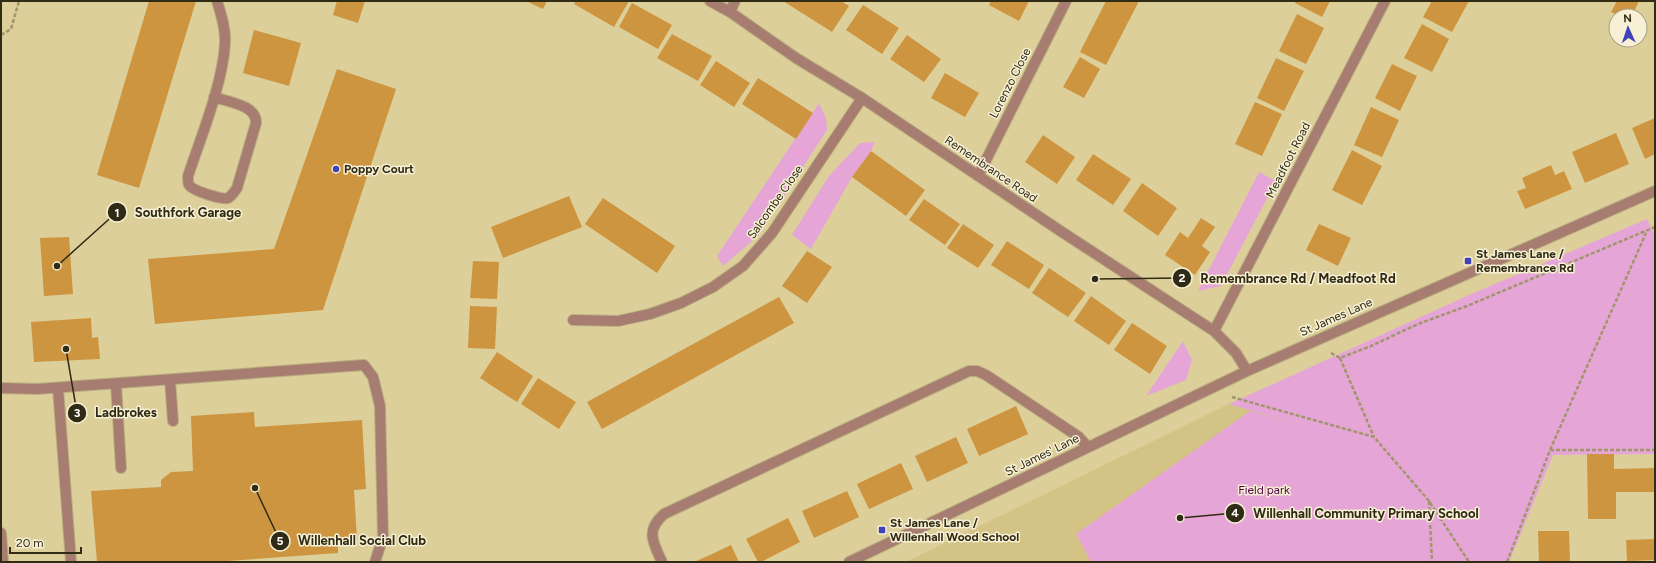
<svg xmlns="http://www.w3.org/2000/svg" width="1656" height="563" font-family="Figtree,sans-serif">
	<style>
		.built { fill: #d3c385 }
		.green { fill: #e6a5d7 }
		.building { fill: #cd953f }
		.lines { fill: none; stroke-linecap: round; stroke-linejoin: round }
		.minor-casing { stroke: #baae7f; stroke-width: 12 }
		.path { stroke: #a1966b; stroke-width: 2.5; stroke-dasharray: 4 2; stroke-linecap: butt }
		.minor { stroke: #a77d72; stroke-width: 10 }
		.poi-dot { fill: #3f43b7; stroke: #f7f0d5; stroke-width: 1.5 }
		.labels { text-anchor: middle; stroke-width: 3; stroke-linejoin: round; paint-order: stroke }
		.street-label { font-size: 12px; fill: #302b15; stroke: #f7f0d5 }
		.poi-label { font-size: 12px; font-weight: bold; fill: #302b15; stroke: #f7f0d5; text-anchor: start }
		.park-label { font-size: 12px; fill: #4d0643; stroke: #f7f0d5 }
		.leader { fill: none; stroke: #302b15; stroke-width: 1.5 }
		.callout-dot { fill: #302b15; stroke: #f7f0d5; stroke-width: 1.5 }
		.mark-label { font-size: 12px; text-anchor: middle; font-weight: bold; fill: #fff }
		.callout-label { font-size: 13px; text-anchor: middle; font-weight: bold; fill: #302b15; stroke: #f7f0d5; stroke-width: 3; stroke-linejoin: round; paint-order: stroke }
	</style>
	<rect width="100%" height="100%" fill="#ddcf99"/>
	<path class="built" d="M1229 404 1363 442 1343 562H906Z"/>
	<path class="green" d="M819 103 826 118 827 130 758 236 723 266 717 256Z
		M875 142 871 151 852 177 811 249 792 235 829 176 860 143Z
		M1259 172 1276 181 1221 286 1198 291Z
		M1647 219 1655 236V454L1553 455 1509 562H1091L1076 534 1250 411 1308 427 1229 404 1469 295Z
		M1183 341 1192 360 1186 380 1146 396Z"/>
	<path class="building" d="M149 1H196L139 188 97 175Z
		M337 1H365L358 23 333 15Z
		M526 1H547L543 9Z
		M576 1H629L614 27 574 4Z
		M783 1H841L849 6 832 32Z
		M991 1H1029L1019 21 989 5Z
		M1106 1H1139L1106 65 1080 52Z
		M1296 1H1330L1322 17 1295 3Z
		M1432 1H1469L1452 32 1423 17Z
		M1617 1H1639L1632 16H1620L1611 12Z
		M632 3 672 25 658 49 619 27Z
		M863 5 899 28 882 54 846 30Z
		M1297 14 1324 28 1306 64 1279 51Z
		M1422 24 1449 39 1432 72 1404 58Z
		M254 30 301 43 289 86 243 73Z
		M672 34 712 56 698 81 657 58Z
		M907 35 941 59 924 82 890 59Z
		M1080 57 1100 69 1084 98 1063 87Z
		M1276 58 1304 71 1284 111 1257 98Z
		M716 61 750 83 734 107 700 85Z
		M1392 64 1417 76 1400 111 1375 98Z
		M337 69 396 89 323 310 155 324 148 259 274 249Z
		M945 73 979 93 965 117 931 98Z
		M758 78 813 113 796 139 742 104Z
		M1255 102 1282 114 1262 156 1235 144Z
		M1371 107 1399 120 1382 157 1354 145Z
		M1655 118V154L1645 159 1632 128Z
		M1616 133 1629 164 1585 183 1572 152Z
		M1043 135 1075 157 1057 184 1025 162Z
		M1352 150 1382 166 1362 205 1332 190Z
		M871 151 925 190 906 216 852 177Z
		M1093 154 1131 179 1113 205 1076 180Z
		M1551 165 1555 175 1564 171 1572 189 1525 209 1517 191 1526 188 1522 178Z
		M1142 183 1177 208 1158 236 1123 211Z
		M569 196 582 227 503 258 491 227Z
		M603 198 675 246 657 273 585 224Z
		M924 199 960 224 945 245 909 220Z
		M1201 218 1215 227 1202 246 1210 252 1195 275 1165 255 1180 232 1188 238Z
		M963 224 994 245 978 268 947 248Z
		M1319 224 1351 238 1338 266 1306 250Z
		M69 237 73 294 44 296 40 238Z
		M1007 241 1044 265 1029 289 991 265Z
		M807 251 832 267 807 303 782 286Z
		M473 261 499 262 497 299 470 298Z
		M1049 268 1086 293 1068 317 1032 293Z
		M1091 296 1126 321 1109 345 1074 321Z
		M779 297 794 323 602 429 587 402Z
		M470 306 497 307 495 349 468 348Z
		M91 318 92 338 98 337 100 359 34 362 31 322Z
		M1132 323 1167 346 1150 374 1114 350Z
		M497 352 533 376 517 402 480 378Z
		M538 378 576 402 559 429 521 404Z
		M1016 406 1028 434 979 456 967 429Z
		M254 412 255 427 362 420 366 489 354 490 357 540 338 541V553L214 562H97L91 491 161 487V480L171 472 193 471 191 416Z
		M956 437 968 463 927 482 915 456Z
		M1587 454H1614V469L1655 468V492H1616V519H1588Z
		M901 463 913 489 869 509 857 484Z
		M847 491 859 517 814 538 802 511Z
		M788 518 800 542 761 562H758L746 539Z
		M1538 531H1569L1570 562H1539Z
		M1655 539V560L1627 561 1626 540Z
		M731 545 739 562H694L710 555Z"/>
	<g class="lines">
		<defs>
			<path id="minor" d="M710 1 730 12 796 58 862 98 1062 232 1214 331 1236 353 1247 371
				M730 12 735 1
				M214 97C228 102 257 105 256 123L237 188C234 192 232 196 228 198 222 200 193 191 189 185 188 183 188 179 188 176 201 137 223 83 225 43 226 29 221 14 217 1
				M978 176 1066 1
				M573 320 618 321 650 314 681 303 713 287 743 266 772 233 862 98
				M1214 331 1385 1
				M170 380 173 421
				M116 384 121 468
				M1 388 37 389 364 365 373 377 380 406 383 537 375 562
				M58 388 71 562
				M1 533 3 562
				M662 562C653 542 645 531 664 514L969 371H977L986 375 1079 437 1088 447
				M849 562 1247 371 1655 191"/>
		</defs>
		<use href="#minor" class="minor-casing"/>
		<path class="path" d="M1 35 11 29 19 1
			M1331 353 1340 358 1371 346 1418 324 1467 306 1655 227
			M1340 358 1374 437
			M1232 397 1374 437 1429 501 1469 562
			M1550 450H1655
			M1429 501 1432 562
			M1507 562 1550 450 1646 233"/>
		<use href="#minor" class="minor"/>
	</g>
	<g class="poi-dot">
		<circle cx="336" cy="169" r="4"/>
		<rect x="1464" y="257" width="8" height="8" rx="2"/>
		<rect x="878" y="526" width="8" height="8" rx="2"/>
	</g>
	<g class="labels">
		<g class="street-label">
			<text transform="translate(1010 83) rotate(-63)" y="4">Lorenzo Close</text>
			<text transform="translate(1288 160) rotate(-63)" y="4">Meadfoot Road</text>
			<text transform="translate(991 169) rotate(34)" y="4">Remembrance Road</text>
			<text transform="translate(775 202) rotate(-55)" y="4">Salcombe Close</text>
			<text transform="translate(1336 317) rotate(-24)" y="4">St James Lane</text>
			<text transform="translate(1042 455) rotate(-26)" y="4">St James' Lane</text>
		</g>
		<g class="poi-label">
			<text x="344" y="173">Poppy Court</text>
			<text x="1476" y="258">St James Lane /<tspan x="1476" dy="14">Remembrance Rd</tspan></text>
			<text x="890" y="527">St James Lane /<tspan x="890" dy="14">Willenhall Wood School</tspan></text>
		</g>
		<g class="park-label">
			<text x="1264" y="494">Field park</text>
		</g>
	</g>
	<path class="leader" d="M57 266L117 212M1095 279L1182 278M66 349L77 413M1180 518L1235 513M255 488L280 541"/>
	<g class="callout-dot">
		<circle cx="57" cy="266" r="4"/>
		<circle cx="1095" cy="279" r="4"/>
		<circle cx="66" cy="349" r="4"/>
		<circle cx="1180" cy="518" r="4"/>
		<circle cx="255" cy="488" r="4"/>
		<circle cx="117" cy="212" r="10"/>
		<circle cx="1182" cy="278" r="10"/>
		<circle cx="77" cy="413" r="10"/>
		<circle cx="1235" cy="513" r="10"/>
		<circle cx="280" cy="541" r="10"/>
	</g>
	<g class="mark-label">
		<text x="117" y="217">1</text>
		<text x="1182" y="282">2</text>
		<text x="77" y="417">3</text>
		<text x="1235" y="517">4</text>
		<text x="280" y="545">5</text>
	</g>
	<g class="callout-label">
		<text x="188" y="217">Southfork Garage</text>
		<text x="1298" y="283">Remembrance Rd / Meadfoot Rd</text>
		<text x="126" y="417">Ladbrokes</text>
		<text x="1366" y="518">Willenhall Community Primary School</text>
		<text x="362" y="545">Willenhall Social Club</text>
	</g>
	<rect width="1656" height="563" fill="none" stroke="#302b15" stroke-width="4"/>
	<g transform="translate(1628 28) rotate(357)"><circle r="19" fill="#f7f0d5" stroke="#a7a188"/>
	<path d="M0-3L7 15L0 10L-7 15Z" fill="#3f43b7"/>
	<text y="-6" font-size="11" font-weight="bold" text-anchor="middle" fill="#302b15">N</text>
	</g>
	<path d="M10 547v6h71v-6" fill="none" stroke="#302b15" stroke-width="2"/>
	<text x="16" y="547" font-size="12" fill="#302b15" stroke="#f7f0d5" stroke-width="3" paint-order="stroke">20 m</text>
</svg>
